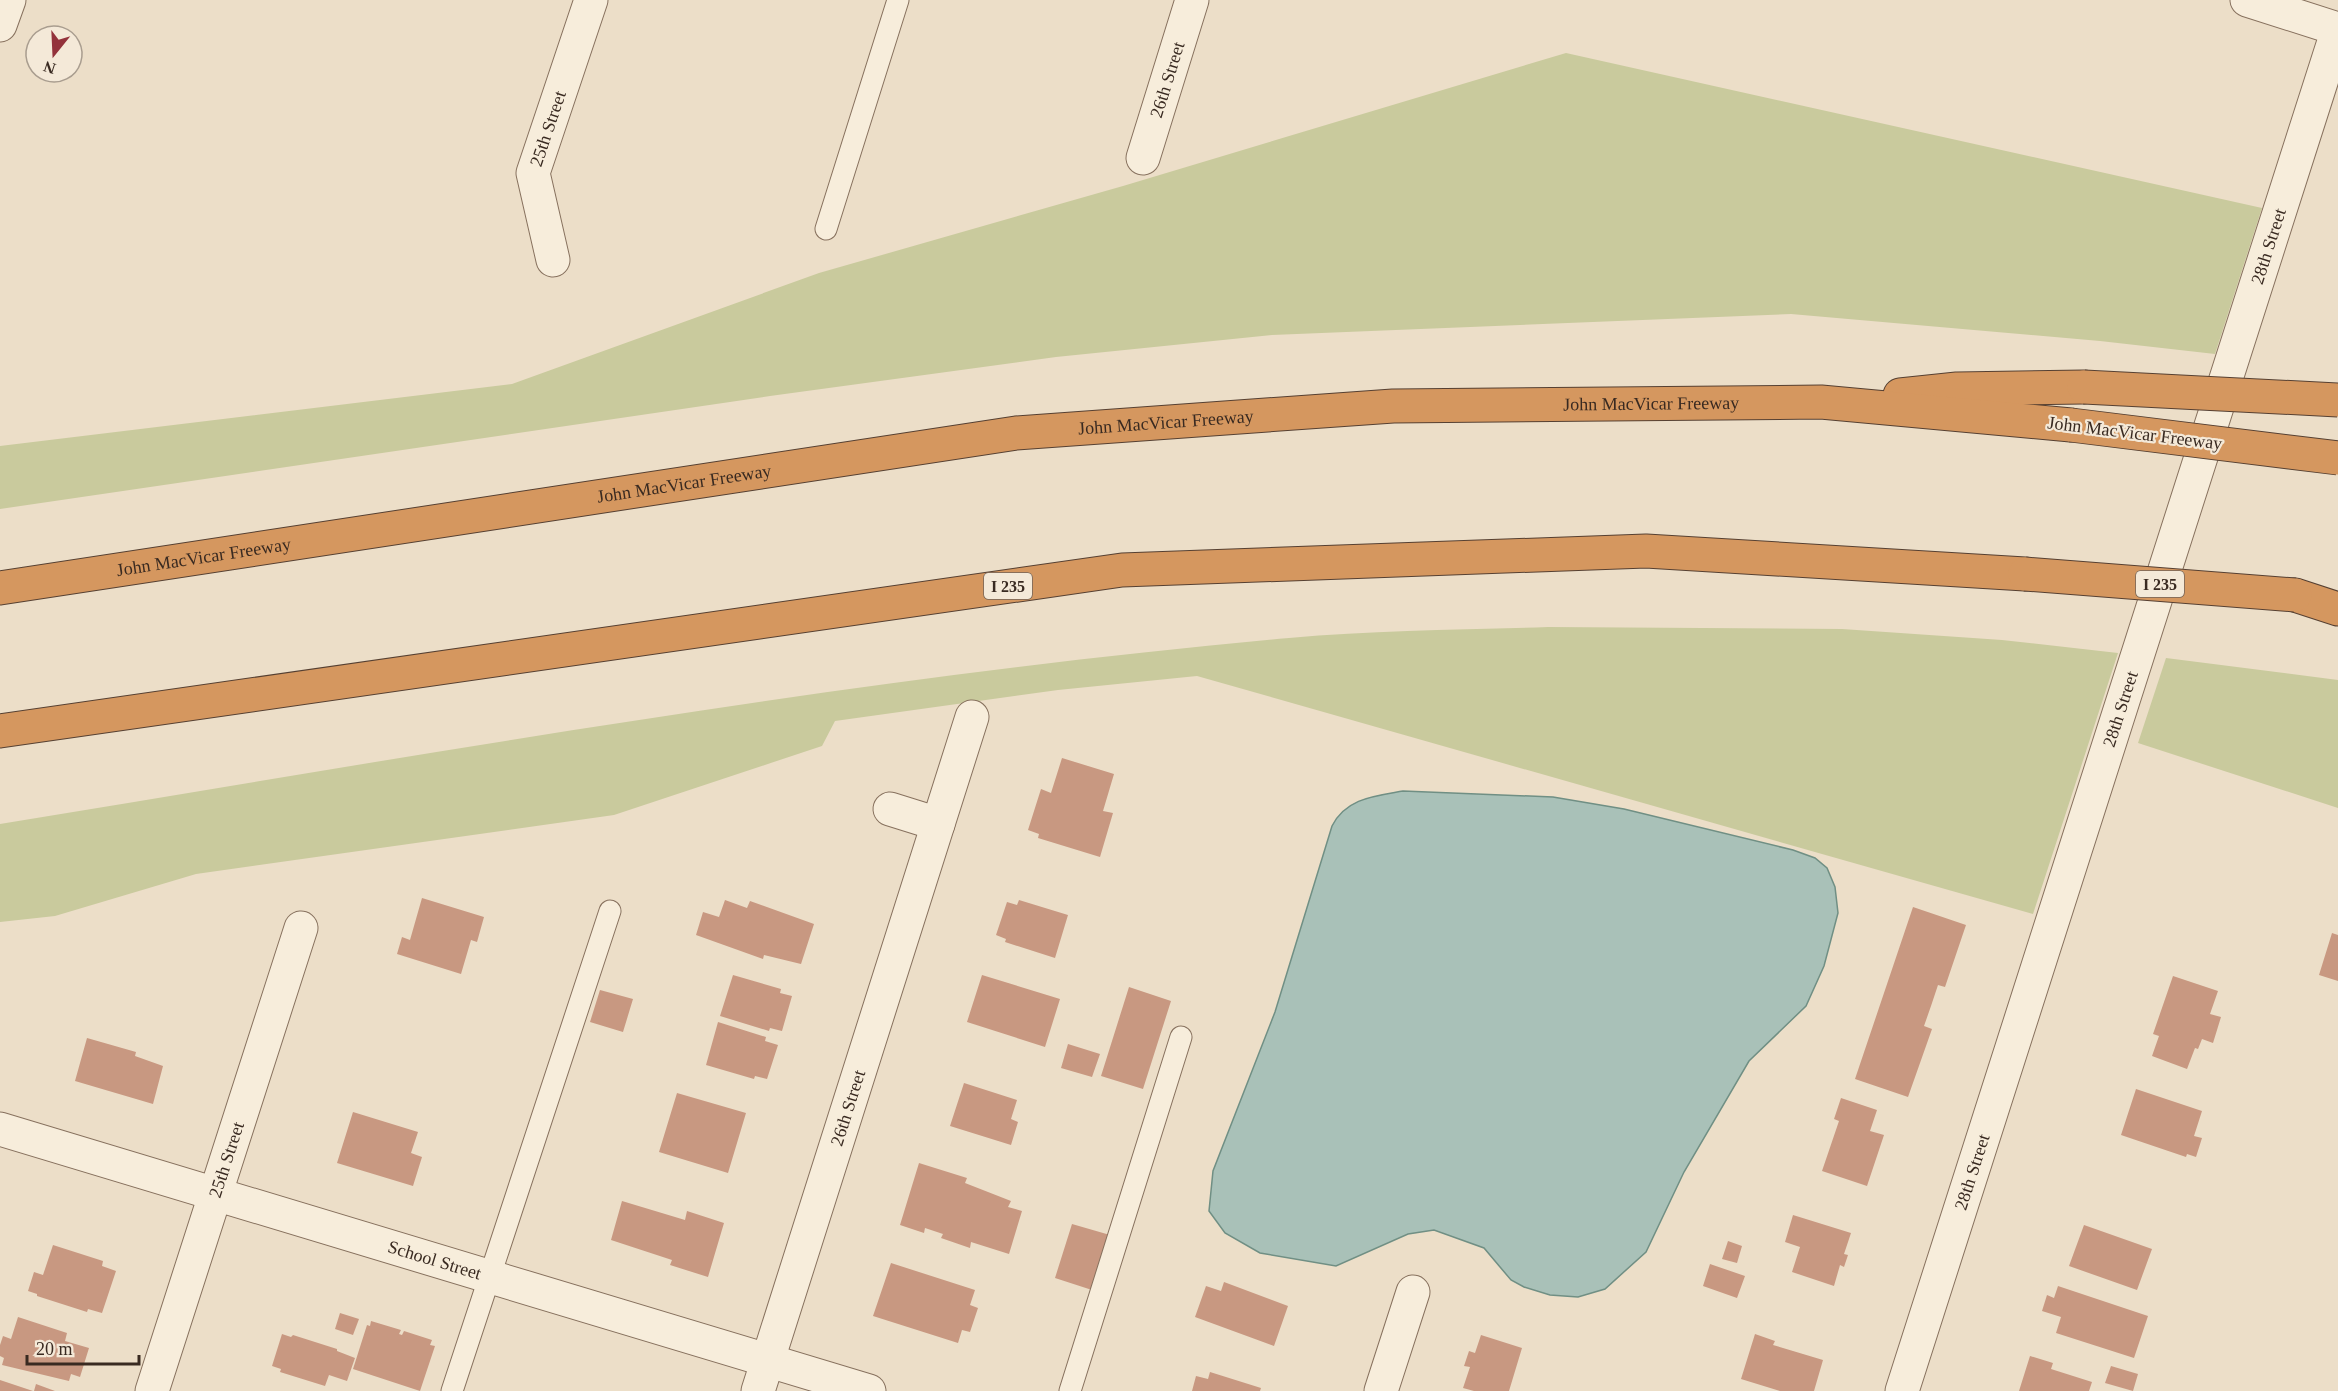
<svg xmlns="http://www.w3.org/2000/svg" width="2338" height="1391" font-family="'Times New Roman',serif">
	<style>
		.green { fill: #c9ca9d }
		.water { fill: #a9c1b8; stroke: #708f84; stroke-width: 1.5 }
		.building { fill: #c89881 }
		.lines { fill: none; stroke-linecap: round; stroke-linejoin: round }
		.service-casing { stroke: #87715e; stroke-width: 23 }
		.minor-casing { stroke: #87715e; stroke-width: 35 }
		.motorway-casing { stroke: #564032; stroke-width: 35 }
		.service { stroke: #f7eddb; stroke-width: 21 }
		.minor { stroke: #f7eddb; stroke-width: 33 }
		.motorway { stroke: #d5975f; stroke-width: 33 }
		.motorway-bridge-casing { stroke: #564032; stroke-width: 35; stroke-linecap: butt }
		.motorway-bridge { stroke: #d5975f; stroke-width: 33 }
		.labels { text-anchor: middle; stroke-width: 4.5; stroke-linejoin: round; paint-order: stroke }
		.shield { fill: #f4e9d8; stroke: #716358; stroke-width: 1.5 }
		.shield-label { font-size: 16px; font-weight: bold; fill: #392a21 }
		.street-label { font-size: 18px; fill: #392a21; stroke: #f4e9d8 }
	</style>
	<rect width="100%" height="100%" fill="#ecdec8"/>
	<path class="green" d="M1566 53 2262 208 2215 354 2100 341 1791 314 1272 335 1056 357 770 396 0 509V446L512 384 819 273 1123 186Z
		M1548 627 1842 629 2002 640 2118 653 2033 914 1197 676 1058 690 835 721 822 746 614 815 196 874 55 916 0 922V824C428 754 856 677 1289 638 1375 630 1462 630 1548 627Z
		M2166 658 2338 680V808L2138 743Z"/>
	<path class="water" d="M1403 791 1553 797 1624 809 1793 850 1815 858 1827 868 1835 887 1838 913 1824 966 1806 1006 1749 1061 1684 1172 1646 1252 1605 1289 1578 1297 1550 1295 1524 1287 1511 1280 1484 1248 1434 1230 1408 1234 1336 1266 1260 1253 1225 1233 1209 1211 1213 1171 1275 1012 1332 826C1346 798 1375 796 1403 791Z"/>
	<path class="building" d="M1062 758 1114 774 1103 811 1113 813 1100 857 1038 838 1039 834 1028 830 1041 789 1051 793Z
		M422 898 484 917 477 942 471 940 461 974 397 954 402 937 410 940Z
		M725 900 747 908 750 901 814 924 801 964 764 955 763 959 696 935 703 912 719 917Z
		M1019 900 1068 915 1055 958 1005 942 1006 939 996 935 1007 902 1017 905Z
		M1913 907 1966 925 1945 987 1938 985 1931 1006 1924 1026 1932 1029 1908 1097 1855 1079Z
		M2332 933 2338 935V981L2319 975Z
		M733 975 781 989 780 993 792 996 782 1031 770 1028 769 1031 720 1016Z
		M982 975 1060 999 1045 1047 967 1022Z
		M2173 976 2218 991 2210 1014 2221 1017 2213 1043 2202 1039 2198 1049 2195 1048 2187 1069 2152 1056 2159 1036 2153 1034Z
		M1129 987 1171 1001 1143 1089 1101 1076Z
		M600 990 633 999 623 1032 590 1022Z
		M718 1022 766 1037 765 1041 778 1045 767 1079 755 1076 754 1079 706 1065Z
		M87 1038 136 1052 135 1056 163 1066 153 1104 75 1081Z
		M1068 1044 1100 1054 1092 1077 1061 1068Z
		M964 1083 1017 1100 1011 1119 1018 1122 1011 1145 950 1126Z
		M2136 1089 2202 1111 2194 1136 2202 1138 2196 1157 2187 1154 2186 1157 2121 1135Z
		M677 1093 746 1113 728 1173 659 1152Z
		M1841 1098 1877 1110 1870 1131 1884 1135 1867 1186 1822 1171 1839 1121 1834 1119Z
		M353 1112 418 1132 411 1153 422 1157 413 1186 337 1163Z
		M919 1163 967 1178 965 1183 1011 1201 1008 1207 1022 1211 1009 1254 971 1242 970 1248 941 1238 943 1234 925 1228 924 1233 900 1225Z
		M622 1201 685 1220 687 1211 724 1223 708 1277 670 1265 672 1260 611 1240Z
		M1793 1215 1851 1233 1844 1254 1848 1255 1844 1267 1840 1265 1834 1286 1792 1272 1800 1247 1785 1242Z
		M1072 1224 1110 1235 1092 1290 1055 1278Z
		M2084 1225 2152 1249 2137 1290 2069 1266Z
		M1728 1241 1742 1246 1737 1263 1722 1259Z
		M53 1245 103 1261 102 1266 116 1271 102 1313 88 1309 87 1312 37 1296V1294L28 1291 34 1272 43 1275Z
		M891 1263 975 1290 970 1305 978 1308 970 1332 962 1330 958 1343 873 1316Z
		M1710 1264 1745 1276 1737 1298 1703 1286Z
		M1224 1282 1288 1306 1274 1346 1195 1317 1206 1286 1221 1291Z
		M2058 1286 2148 1316 2134 1358 2056 1333 2061 1317 2042 1311 2047 1295 2054 1298Z
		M340 1313 359 1319 353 1335 335 1329Z
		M18 1317 67 1333 65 1341 89 1348 80 1377 71 1374 69 1381 2 1365 4 1358 0 1356V1345L3 1336 11 1339Z
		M371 1321 401 1330 399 1334 402 1335 404 1331 432 1340 430 1345 435 1346 420 1391 353 1369 367 1325 370 1326Z
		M282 1334 291 1337 293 1335 337 1349V1351L355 1358 347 1381 329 1375 325 1386 280 1372 281 1369 272 1366Z
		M1755 1334 1775 1341 1773 1345 1823 1360 1814 1391H1780L1741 1379Z
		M1481 1335 1522 1348 1509 1391H1474L1463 1388 1470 1367 1464 1366 1469 1351 1475 1353Z
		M2030 1356 2053 1363 2051 1369 2092 1382 2089 1391H2019Z
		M2111 1366 2138 1374 2133 1391 2105 1383Z
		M1210 1372 1261 1388 1260 1391H1192L1196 1376 1208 1379Z
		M0 1380 33 1391H0Z
		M36 1384 55 1391H34Z"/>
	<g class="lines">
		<defs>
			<path id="service" d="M826 229 898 0
				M452 1391 610 911
				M1070 1391 1181 1037"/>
			<g id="minor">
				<path d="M2247 0 2338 29"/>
				<path d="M0 25 9 0"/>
				<path id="s1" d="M1143 158 1192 0"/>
				<path id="s2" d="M553 260 533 173 591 0"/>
				<path d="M890 809 938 824"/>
				<path id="s3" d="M0 1129 869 1391"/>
				<path id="s4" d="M152 1391 301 928"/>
				<path id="s5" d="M758 1391 972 717"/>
				<path d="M1381 1391 1413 1292"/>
				<path id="s6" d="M1902 1391 2338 29"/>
			</g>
			<g id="motorway">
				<path d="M1900 395 1957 389 2084 387"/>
				<path id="s7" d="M0 588 1016 433 1393 406 1821 402 2071 425"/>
				<path d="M2295 595 2338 609"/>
				<path d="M0 731 1122 570 1646 551 2025 574"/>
			</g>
		</defs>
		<use href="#service" class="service-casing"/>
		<use href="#minor" class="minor-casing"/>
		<use href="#motorway" class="motorway-casing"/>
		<use href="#service" class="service"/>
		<use href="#minor" class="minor"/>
		<use href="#motorway" class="motorway"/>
		<defs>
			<path id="motorway-bridge" d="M2084 387 2338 400
				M2071 425 2338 458
				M2025 574 2295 595"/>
		</defs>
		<use href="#motorway-bridge" class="motorway-bridge-casing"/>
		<use href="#motorway-bridge" class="motorway-bridge"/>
	</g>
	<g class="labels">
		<g class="shield">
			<rect x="2136" y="571" width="48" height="26" rx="4.5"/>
			<rect x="984" y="573" width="48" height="26" rx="4.5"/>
		</g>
		<g class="shield-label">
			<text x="2160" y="590">I 235</text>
			<text x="1008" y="592">I 235</text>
		</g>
		<g class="street-label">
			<text dy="6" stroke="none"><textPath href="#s1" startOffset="82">26th Street</textPath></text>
			<text dy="6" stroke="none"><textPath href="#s2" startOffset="136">25th Street</textPath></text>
			<text dy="6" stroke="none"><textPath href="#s6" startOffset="1202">28th Street</textPath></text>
			<text dy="6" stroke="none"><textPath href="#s7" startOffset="1664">John MacVicar Freeway</textPath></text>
			<text dy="6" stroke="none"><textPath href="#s7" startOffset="1178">John MacVicar Freeway</textPath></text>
			<text transform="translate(2135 433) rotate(7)" y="6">John MacVicar Freeway</text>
			<text dy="6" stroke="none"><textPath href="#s7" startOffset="692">John MacVicar Freeway</textPath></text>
			<text dy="6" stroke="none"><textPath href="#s7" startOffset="206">John MacVicar Freeway</textPath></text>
			<text dy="6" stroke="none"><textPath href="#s6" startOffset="716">28th Street</textPath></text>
			<text dy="6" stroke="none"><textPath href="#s5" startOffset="297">26th Street</textPath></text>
			<text dy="6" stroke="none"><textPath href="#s4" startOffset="243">25th Street</textPath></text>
			<text dy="6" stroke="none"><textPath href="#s6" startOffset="230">28th Street</textPath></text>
			<text dy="6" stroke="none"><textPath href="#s3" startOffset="454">School Street</textPath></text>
		</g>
	</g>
	<g transform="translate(54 54) rotate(198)"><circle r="28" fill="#f4e9d8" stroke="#a99d8f" stroke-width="1.5"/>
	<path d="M0-4.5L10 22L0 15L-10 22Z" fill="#93323b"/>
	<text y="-9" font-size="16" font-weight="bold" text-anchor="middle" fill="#392a21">N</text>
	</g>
	<path d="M27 1355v9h112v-9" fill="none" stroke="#392a21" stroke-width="3"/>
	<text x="36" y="1355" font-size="18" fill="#392a21" stroke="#f4e9d8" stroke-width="4.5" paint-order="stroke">20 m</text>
</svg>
